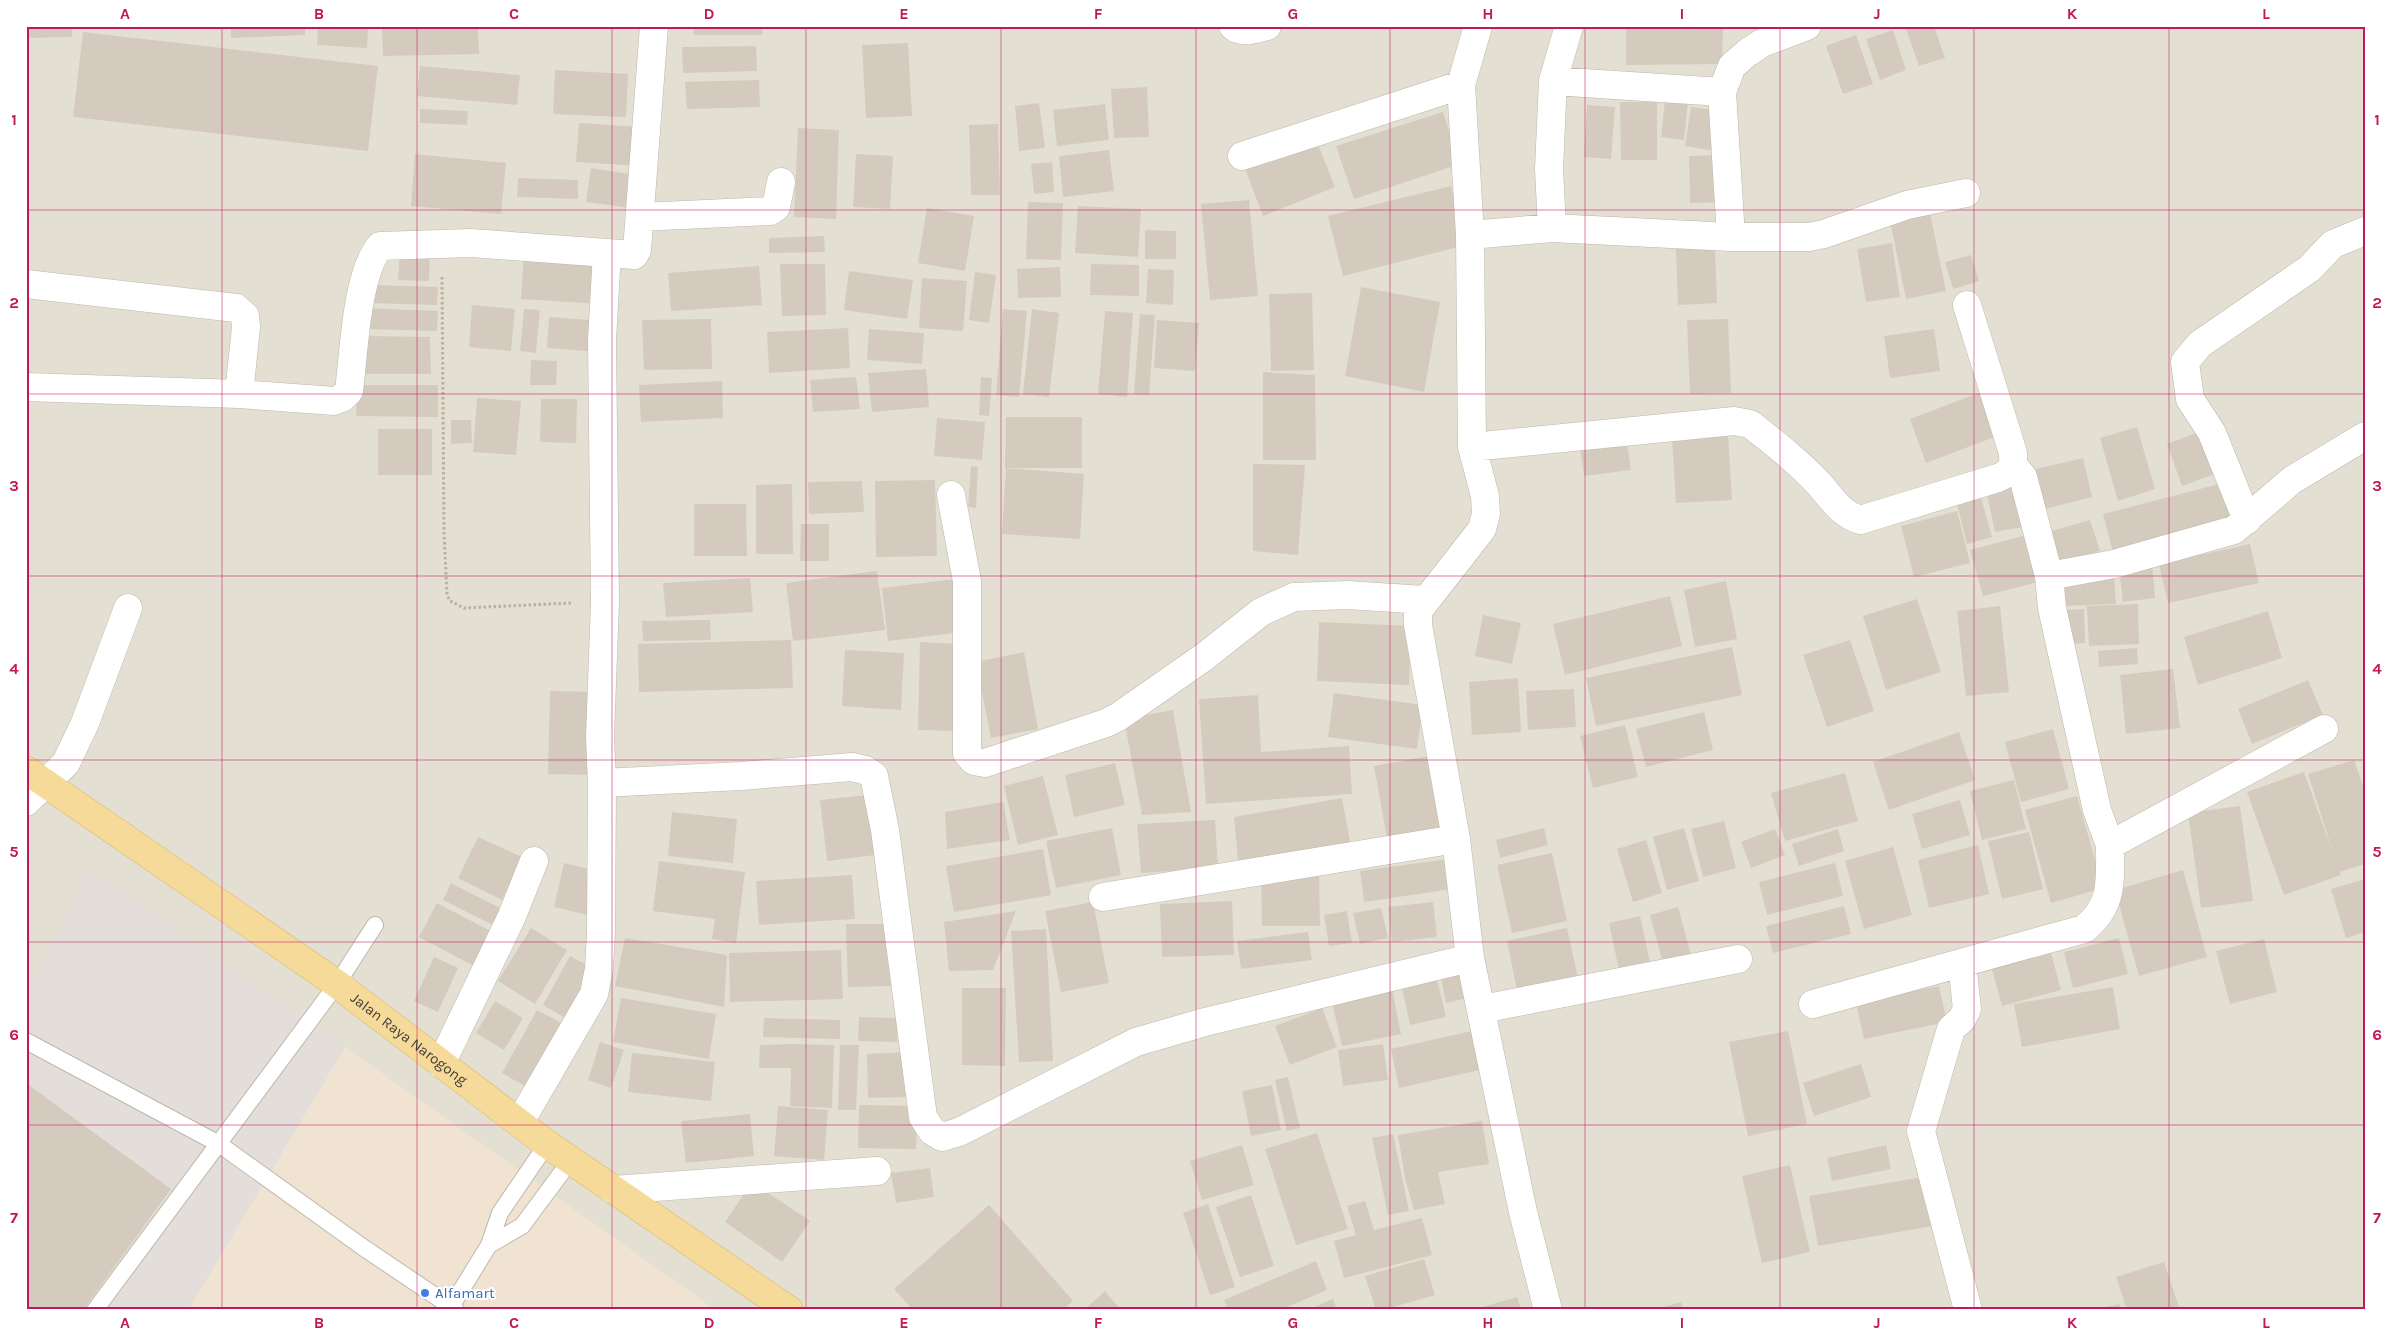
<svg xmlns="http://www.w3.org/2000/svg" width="2391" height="1336" font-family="Karla,sans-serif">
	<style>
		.residential { fill: #e4dfd3 }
		.commercial { fill: #f1e3d1 }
		.industrial { fill: #e3ded9 }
		.building { fill: #d4cbbe }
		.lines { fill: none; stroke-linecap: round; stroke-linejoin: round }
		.service-casing { stroke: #beb7ab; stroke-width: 18 }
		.minor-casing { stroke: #beb7ab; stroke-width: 29 }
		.primary-casing { stroke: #d9b76a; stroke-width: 29 }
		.path { stroke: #bcb09a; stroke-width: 3; stroke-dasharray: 2.5 2.5; stroke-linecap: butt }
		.service { stroke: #fff; stroke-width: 16 }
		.minor { stroke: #fff; stroke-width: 28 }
		.primary { stroke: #f5da99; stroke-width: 28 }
		.grid { fill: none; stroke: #c2185b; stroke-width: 1; stroke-opacity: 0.55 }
		.shop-dot { fill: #3f7fe0; stroke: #fff; stroke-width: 2 }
		.labels { text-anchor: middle; stroke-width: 4; stroke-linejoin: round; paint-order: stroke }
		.street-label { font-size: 15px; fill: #423d35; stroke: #fff }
		.shop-label { font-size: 15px; fill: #366cbe; stroke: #fff; text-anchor: start }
		.neatline { fill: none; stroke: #c2185b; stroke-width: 2 }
		.grid-label { font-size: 16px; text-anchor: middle; font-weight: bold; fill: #c2185b }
	</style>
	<rect width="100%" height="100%" fill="#f1ede4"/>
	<path class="residential" d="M26 26H2365V1310H26Z"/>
	<path class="commercial" d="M345 1047 716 1310H188Z"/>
	<path class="industrial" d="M88 867 345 1047 188 1310H26V988L36 981Z"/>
	<path class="building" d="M26 26H72V37L26 38Z
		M231 26H305V35L231 38Z
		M318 26H368L367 48 317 45Z
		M382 26H478L479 54 383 56Z
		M694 26H762V35H694Z
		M1626 26H1723L1722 64 1626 65Z
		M1905 26H1934L1945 58 1919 66Z
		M1893 30 1906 70 1880 80 1866 39Z
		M83 32 378 66 368 151 73 117Z
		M1856 35 1873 84 1843 94 1826 46Z
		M908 43 912 116 866 118 862 45Z
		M756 46 757 71 683 73 682 47Z
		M420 66 520 75 517 105 417 96Z
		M555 70 628 74 626 117 553 114Z
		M759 80 760 107 687 109 685 82Z
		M1147 87 1149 137 1114 138 1111 89Z
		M1665 100 1688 102 1684 140 1661 137Z
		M1620 102H1657V160H1621Z
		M1039 103 1045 148 1019 151 1015 106Z
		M1105 104 1109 140 1057 146 1053 110Z
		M1587 105 1615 107 1611 159 1584 157Z
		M1691 107 1720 111 1714 151 1685 146Z
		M420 109 468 111 467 125 420 123Z
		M1443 112 1460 164 1354 199 1336 146Z
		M579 123 641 127 640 166 576 162Z
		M998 124 1000 195H971L969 125Z
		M798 128 839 130 836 219 794 217Z
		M1315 137 1335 187 1263 216 1244 166Z
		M1109 150 1114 191 1063 197 1059 156Z
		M415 154 506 163 501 214 411 206Z
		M856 154 893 156 890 209 853 207Z
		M1725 155 1726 202 1690 203 1689 156Z
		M1052 162 1054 192 1034 194 1031 164Z
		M591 168 636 175 631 208 586 202Z
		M518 178 578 180V199L517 197Z
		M1451 186 1466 245 1343 276 1328 216Z
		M1249 200 1258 296 1210 300 1201 204Z
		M1028 202 1063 203 1061 260 1026 259Z
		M1078 206 1141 209 1138 257 1075 253Z
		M927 208 974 216 965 271 918 263Z
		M1929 208 1946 291 1906 299 1889 216Z
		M1145 230 1176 231V259H1145Z
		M824 236 825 252 769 253V238Z
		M1892 243 1900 297 1866 302 1857 249Z
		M1676 248H1715L1717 303 1678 305Z
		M400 250 430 252 429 281 398 280Z
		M524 252 605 257 602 304 521 299Z
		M1971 255 1979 281 1953 289 1945 262Z
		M780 264H825L826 315 782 316Z
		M1091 264 1139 265V296L1090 295Z
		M759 266 762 305 671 311 668 273Z
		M1060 267 1061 297 1018 298 1017 269Z
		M1148 269 1174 270 1173 305 1146 303Z
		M849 271 913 280 907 319 844 310Z
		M975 272 996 275 989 323 969 320Z
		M922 278 967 281 963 331 919 328Z
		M371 285 438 287 437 305 370 303Z
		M1361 287 1440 302 1424 392 1345 376Z
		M1312 293 1314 370 1271 371 1269 294Z
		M472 305 515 309 511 351 469 347Z
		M363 308 438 311 437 331 362 329Z
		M524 309 540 310 536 353 520 351Z
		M1003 309 1027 311 1019 397 996 395Z
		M1032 309 1059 313 1049 397 1023 394Z
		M1105 311 1133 313 1127 397 1098 394Z
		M1140 314 1155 315 1149 395 1134 394Z
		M549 317 603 321 600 352 547 348Z
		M711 319 712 369 644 370 642 320Z
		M1728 319 1731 393 1690 394 1687 320Z
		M1157 320 1199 323 1195 371 1154 368Z
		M848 328 850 368 769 373 767 332Z
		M869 329 924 333 922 364 867 360Z
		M1934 329 1940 371 1890 378 1884 336Z
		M365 336 430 337 431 374H365Z
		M531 360 557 361 556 385H530Z
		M926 369 929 407 872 412 868 373Z
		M1263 372 1315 375 1316 460H1263Z
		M856 377 860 409 813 412 810 380Z
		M981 377 992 378 989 416 979 415Z
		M722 381 723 418 641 422 639 385Z
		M357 385H438V417L356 416Z
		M1989 389 2005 433 1926 463 1910 419Z
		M477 398 521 401 516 455 473 452Z
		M541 399H577L576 443 540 442Z
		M1006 417H1082V468H1005Z
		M937 418 985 422 982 460 934 456Z
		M451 420H471L472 443 451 444Z
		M2137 427 2155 489 2118 501 2100 438Z
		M378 429H432V475H378Z
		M2205 430 2220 472 2182 486 2167 444Z
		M1626 435 1631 470 1584 476 1579 441Z
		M1728 435 1732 500 1676 503 1672 438Z
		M2083 458 2092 497 2041 510 2032 470Z
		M1253 464 1305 465 1298 555 1253 551Z
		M971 466 978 467 976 508 968 507Z
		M1006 468 1084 474 1080 539 1002 534Z
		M2018 478 2028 526 1995 532 1985 484Z
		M935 480 937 556 876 557 875 481Z
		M862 481 864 512 809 514 808 482Z
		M2227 482 2238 524 2114 556 2103 514Z
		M792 484 793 554H756V485Z
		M1980 494 1992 537 1967 544 1956 500Z
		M694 504H746L747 556H694Z
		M1957 511 1970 563 1914 577 1901 526Z
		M2090 520 2100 551 2054 565 2045 533Z
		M801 524H829V561H800Z
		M2030 534 2042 581 1983 596 1970 550Z
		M2250 544 2259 583 2168 603 2159 564Z
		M2152 564 2155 598 2123 602 2119 568Z
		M877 571 885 630 793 641 786 583Z
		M2114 577 2116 604 2064 606 2063 579Z
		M750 578 753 612 666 617 663 583Z
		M956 579 963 632 888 641 882 588Z
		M1726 581 1737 639 1695 647 1684 590Z
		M1670 596 1682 646 1565 675 1553 624Z
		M1917 599 1941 672 1886 690 1863 616Z
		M2138 604 2139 644 2089 646 2087 606Z
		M2000 606 2009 692 1966 696 1957 611Z
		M2084 609 2085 643 2069 644 2066 610Z
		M2268 611 2282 658 2198 685 2184 637Z
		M1483 615 1521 623 1512 664 1475 656Z
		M710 620 711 640 643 641 642 621Z
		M1319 622 1411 626 1409 685 1317 681Z
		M791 640 793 688 639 692 638 644Z
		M1850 640 1874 711 1827 727 1803 655Z
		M920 642 958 644 955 731 918 730Z
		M1732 647 1742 695 1596 726 1586 678Z
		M2137 648 2138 664 2099 667 2098 651Z
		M845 650 904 653 901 710 842 706Z
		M1024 652 1038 729 991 738 976 662Z
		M2173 669 2180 728 2126 734 2120 675Z
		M1518 678 1521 732 1472 735 1469 682Z
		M2308 680 2323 715 2252 744 2238 709Z
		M1574 689 1576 727 1528 730 1526 691Z
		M550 691 592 692 590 775 548 774Z
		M1334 693 1423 705 1417 749 1328 737Z
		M1258 695 1261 752 1349 746 1352 794 1206 804 1199 699Z
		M1173 710 1191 812 1142 815 1124 719Z
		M1704 712 1713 750 1646 767 1636 729Z
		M1625 725 1638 777 1593 788 1580 736Z
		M2053 729 2069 789 2021 802 2005 742Z
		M1959 732 1975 780 1889 810 1873 762Z
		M1429 756 1443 834 1388 843 1374 766Z
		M2354 760 2365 791V864L2340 872 2341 875 2284 895 2247 792 2304 772 2334 856 2308 774Z
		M1115 763 1125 805 1074 817 1065 775Z
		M1845 773 1858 821 1785 841 1771 793Z
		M1043 776 1058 835 1018 845 1004 786Z
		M2014 780 2026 829 1982 840 1970 791Z
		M868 795 875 855 827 861 820 800Z
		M2077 796 2103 888 2051 903 2025 810Z
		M1342 798 1351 847 1239 870 1234 817Z
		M1960 800 1970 835 1922 849 1912 814Z
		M1003 802 1010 840 947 849 945 812Z
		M2240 806 2253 901 2201 908 2188 813Z
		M672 812 737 819 733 863 668 856Z
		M1215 820 1218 868 1141 873 1137 824Z
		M1724 821 1736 868 1703 877 1691 829Z
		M1112 828 1121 875 1056 888 1046 841Z
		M1544 828 1548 845 1500 858 1496 840Z
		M1684 828 1699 881 1667 890 1653 837Z
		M1775 829 1785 855 1751 868 1741 842Z
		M1838 829 1844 851 1799 866 1792 844Z
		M2029 832 2043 889 2002 899 1988 841Z
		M478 837 522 857 502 900 458 878Z
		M1646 840 1662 893 1633 902 1617 849Z
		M1978 845 1989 894 1929 908 1918 860Z
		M1893 847 1912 915 1864 929 1845 861Z
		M1043 849 1051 895 954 912 946 866Z
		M1552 853 1567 921 1512 933 1497 865Z
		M1448 859 1452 889 1364 902 1360 871Z
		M659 861 745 872 736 943 712 939 715 919 653 911Z
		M564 863 597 871 587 915 554 907Z
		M1835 863 1843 896 1767 915 1759 882Z
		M2183 870 2207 957 2139 976 2115 890Z
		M1261 873H1319L1320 926H1262Z
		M852 875 855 919 759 925 756 881Z
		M2365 879V932L2346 938 2331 889Z
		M451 883 506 911 497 927 443 900Z
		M1232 901 1234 955 1162 957 1160 904Z
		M1093 902 1109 983 1061 992 1045 911Z
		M1433 902 1437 937 1392 942 1388 907Z
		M437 903 496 934 478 968 419 937Z
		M1844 906 1851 934 1773 953 1766 926Z
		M1678 907 1691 955 1663 963 1650 915Z
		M1381 908 1388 938 1360 944 1353 913Z
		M1016 911 993 970 949 971 944 922Z
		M1347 911 1352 943 1329 946 1324 915Z
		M1640 916 1650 963 1619 970 1609 923Z
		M846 924H891L893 986 848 987Z
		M531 928 567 950 535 1004 498 981Z
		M1567 928 1578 978 1517 990 1507 941Z
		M1046 929 1053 1061 1019 1062 1011 931Z
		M1308 932 1312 960 1241 969 1237 941Z
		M625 938 727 955 724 1007 615 986Z
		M2119 938 2128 974 2073 988 2064 952Z
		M2264 939 2277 992 2230 1004 2216 951Z
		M2048 942 2061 990 2002 1006 1989 958Z
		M841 950 843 999 730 1002 729 953Z
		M570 956 594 969 567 1019 543 1005Z
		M434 957 458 968 438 1012 414 1001Z
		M1467 973 1472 997 1446 1003 1441 978Z
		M1436 975 1446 1017 1410 1025 1401 983Z
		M1939 986 1947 1022 1864 1039 1856 1003Z
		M2113 987 2120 1029 2022 1047 2014 1004Z
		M962 988H1006L1005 1066 962 1065Z
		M1392 989 1401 1034 1342 1046 1332 1002Z
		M621 998 716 1014 709 1059 613 1042Z
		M495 1001 523 1018 504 1050 476 1033Z
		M1322 1008 1337 1047 1290 1065 1275 1026Z
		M537 1010 565 1025 530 1089 502 1073Z
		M859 1017 898 1018 897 1042 858 1041Z
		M764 1018 840 1020V1039L763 1037Z
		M1481 1029 1489 1068 1399 1088 1391 1049Z
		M1788 1031 1807 1124 1748 1136 1729 1042Z
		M600 1042 624 1050 611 1088 588 1080Z
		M792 1044 834 1045 832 1108 790 1106 791 1068H759L760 1045Z
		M1383 1044 1388 1080 1343 1086 1338 1050Z
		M840 1045H859L856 1110H838Z
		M907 1052 909 1097 868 1098 867 1054Z
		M632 1053 715 1062 711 1101 628 1092Z
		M1861 1064 1871 1097 1814 1116 1803 1083Z
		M1288 1077 1300 1128 1287 1131 1275 1080Z
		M26 1083 171 1189 83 1310H26Z
		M1272 1085 1281 1130 1251 1136 1242 1091Z
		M859 1105 917 1106 916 1149 858 1148Z
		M778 1106 828 1110 824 1160 774 1156Z
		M750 1114 754 1156 686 1163 681 1121Z
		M1482 1121 1489 1164 1438 1172 1445 1204 1414 1210 1405 1178 1398 1135Z
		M1317 1133 1348 1229 1296 1245 1265 1149Z
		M1393 1134 1409 1211 1388 1215 1372 1138Z
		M1242 1145 1254 1185 1202 1200 1190 1161Z
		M1886 1145 1891 1169 1832 1181 1827 1158Z
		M1790 1165 1810 1252 1762 1263 1742 1176Z
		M930 1168 934 1197 896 1203 891 1173Z
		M1929 1176 1938 1225 1818 1246 1809 1196Z
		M752 1182 810 1221 782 1262 725 1222Z
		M1251 1195 1274 1266 1240 1277 1216 1207Z
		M1365 1201 1374 1230 1422 1218 1432 1255 1344 1278 1334 1241 1356 1235 1347 1206Z
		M1208 1204 1235 1287 1210 1295 1183 1213Z
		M989 1205 1073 1301 1063 1310H913L894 1289Z
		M1424 1259 1435 1295 1383 1310H1376L1365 1276Z
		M1316 1261 1327 1290 1280 1310H1228L1224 1300Z
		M2164 1262 2180 1310H2127L2116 1277Z
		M1105 1291 1120 1309 1084 1310Z
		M1517 1297 1521 1310H1476V1309Z
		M1333 1299 1337 1310H1308Z
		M1681 1302 1683 1310H1657V1309Z
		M2119 1304 2121 1310H2097V1309Z"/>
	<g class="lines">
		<defs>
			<path id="service" d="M26 1041 219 1144 364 1248 456 1310
				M489 1245 522 1226 571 1160
				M95 1310 337 984 375 925
				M449 1310 489 1245 500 1213 547 1144"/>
			<path id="minor" d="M1233 26C1242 34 1257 29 1267 26
				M1478 26 1461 85 1470 235 1472 447 1485 496 1486 514 1482 529 1418 611V625L1456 839 1470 958 1523 1212 1548 1310
				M1553 81 1722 92
				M1242 156 1461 85
				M640 217 770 211 776 207 781 182
				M1552 228 1731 237 1722 92 1732 66 1747 53 1762 43 1807 26
				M1470 235 1552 228 1549 169 1553 81 1569 26
				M1731 237H1809L1824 234 1907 205 1966 193
				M26 284 236 308 245 316 246 327 239 394
				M26 387 239 394 334 401 342 398 349 391C354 353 356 275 380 246L471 243 607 253
				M1472 447 1734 421 1750 424C1773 442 1800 463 1820 485 1833 500 1840 513 1860 520L1998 478C2011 472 2014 468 2013 453L1967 305
				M2014 466 2023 477 2049 576 2052 608 2097 810 2110 845 2324 729
				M951 495 967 581V753L974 761 985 763 1106 723 1118 717 1204 657 1261 612 1294 597 1347 595 1425 600
				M2247 520 2212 433 2190 399 2185 362 2200 344 2309 269 2333 244 2365 231
				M2049 576 2114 564 2234 530 2292 480 2365 436
				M602 783 741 776 852 767 865 770 874 776 885 830 923 1117 932 1131 942 1137 959 1132 1136 1042 1205 1022 1470 958
				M26 802 66 763 85 723 128 608
				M1103 897 1456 839
				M1962 963 1967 1009 1962 1019 1951 1029 1921 1131 1968 1310
				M1813 1004 2084 929C2114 905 2110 880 2110 845
				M1482 1009 1738 959
				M441 1064 512 916 534 861
				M520 1122 594 994 599 969 601 932 602 783 600 737 605 602 602 340 607 253 634 255 637 250 654 26
				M613 1190 877 1171"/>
			<g id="primary">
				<path id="s1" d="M26 770 337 984 547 1144 789 1310"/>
			</g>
		</defs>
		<use href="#service" class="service-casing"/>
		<use href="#minor" class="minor-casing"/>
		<use href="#primary" class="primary-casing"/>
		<path class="path" d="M442 277 444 532 447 595 450 601 464 608 572 603"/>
		<use href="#service" class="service"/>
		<use href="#minor" class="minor"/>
		<use href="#primary" class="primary"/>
	</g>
	<path class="grid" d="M222 26V1310M417 26V1310M612 26V1310M806 26V1310M1001 26V1310M1196 26V1310M1390 26V1310M1585 26V1310M1780 26V1310M1974 26V1310M2169 26V1310M26 210H2365M26 394H2365M26 576H2365M26 760H2365M26 942H2365M26 1125H2365"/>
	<circle class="shop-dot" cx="425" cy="1293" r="5"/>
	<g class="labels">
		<g class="street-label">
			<text dy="5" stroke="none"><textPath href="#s1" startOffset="468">Jalan Raya Narogong</textPath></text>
		</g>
		<g class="shop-label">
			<text x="435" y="1298">Alfamart</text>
		</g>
	</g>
	<rect width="2391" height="1336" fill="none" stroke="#ffffff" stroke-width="55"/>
	<rect x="28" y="28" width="2336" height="1280" class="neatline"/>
	<g class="grid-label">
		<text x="125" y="19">A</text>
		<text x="319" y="19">B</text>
		<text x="514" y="19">C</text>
		<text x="709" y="19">D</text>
		<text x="904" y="19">E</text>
		<text x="1098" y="19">F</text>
		<text x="1293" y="19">G</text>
		<text x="1488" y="19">H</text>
		<text x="1682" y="19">I</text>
		<text x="1877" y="19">J</text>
		<text x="2072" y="19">K</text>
		<text x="2266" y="19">L</text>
		<text x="14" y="125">1</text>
		<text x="2377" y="125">1</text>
		<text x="14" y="308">2</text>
		<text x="2377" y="308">2</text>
		<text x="14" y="491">3</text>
		<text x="2377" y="491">3</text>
		<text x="14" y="674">4</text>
		<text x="2377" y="674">4</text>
		<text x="14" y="857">5</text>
		<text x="2377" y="857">5</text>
		<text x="14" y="1040">6</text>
		<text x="2377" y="1040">6</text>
		<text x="14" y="1223">7</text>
		<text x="2377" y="1223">7</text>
		<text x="125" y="1328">A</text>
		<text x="319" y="1328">B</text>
		<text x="514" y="1328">C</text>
		<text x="709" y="1328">D</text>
		<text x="904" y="1328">E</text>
		<text x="1098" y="1328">F</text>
		<text x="1293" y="1328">G</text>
		<text x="1488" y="1328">H</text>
		<text x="1682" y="1328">I</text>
		<text x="1877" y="1328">J</text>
		<text x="2072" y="1328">K</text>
		<text x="2266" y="1328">L</text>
	</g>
</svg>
